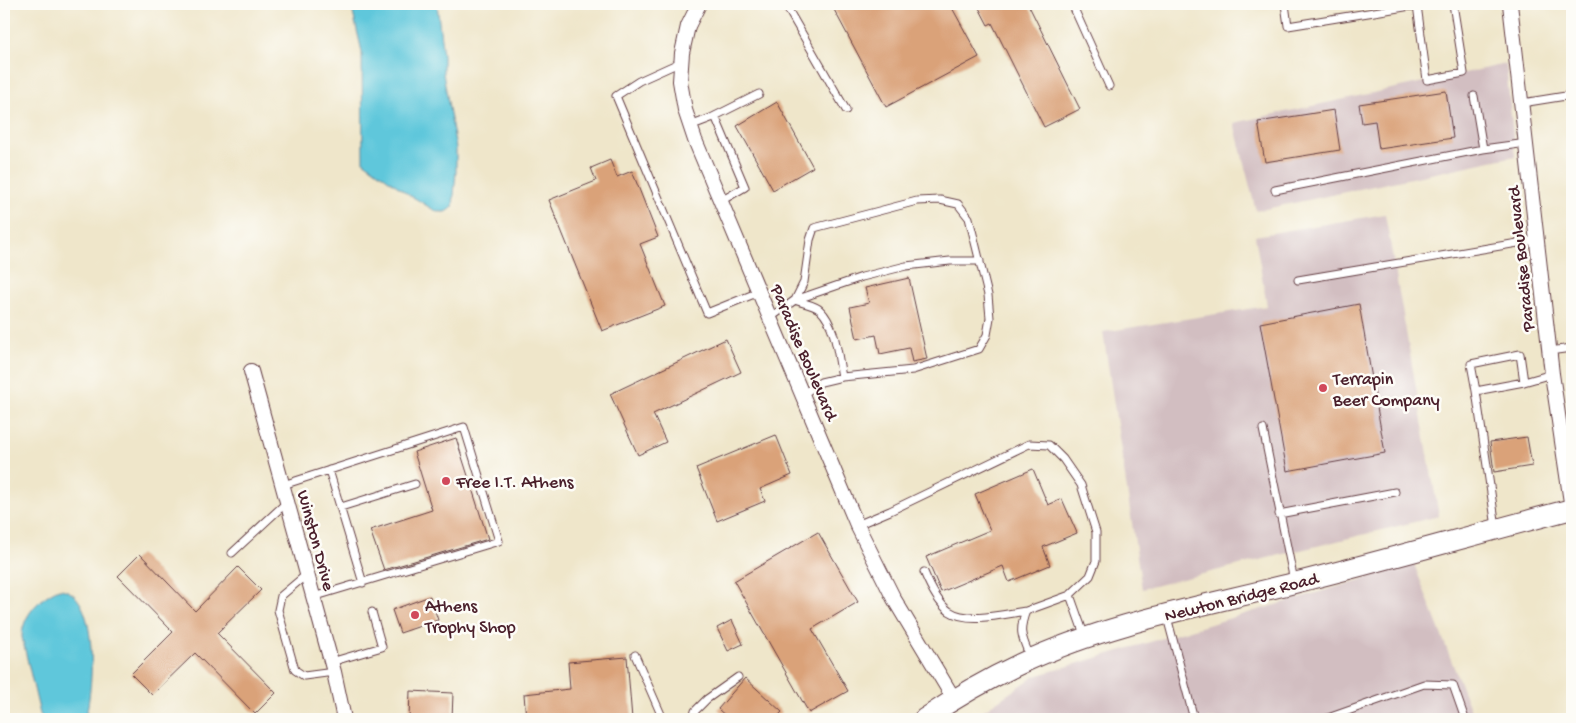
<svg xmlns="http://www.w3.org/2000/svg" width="1576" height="723" font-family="'Gochi Hand',sans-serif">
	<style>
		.industrial { fill: #d2bec1 }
		.water { fill: #5fc7db; stroke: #547383 }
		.building { fill: #daa279 }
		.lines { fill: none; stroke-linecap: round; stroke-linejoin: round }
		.lane-casing { stroke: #633d43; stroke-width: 9 }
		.street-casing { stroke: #633d43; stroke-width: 16 }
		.secondary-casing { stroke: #633d43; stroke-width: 22 }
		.lane { stroke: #fff; stroke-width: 7 }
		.street { stroke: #fff; stroke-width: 14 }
		.secondary { stroke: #fff; stroke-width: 20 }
		.poi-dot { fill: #d1495b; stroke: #fdfcf7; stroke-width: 2 }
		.labels { text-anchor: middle; stroke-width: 5; stroke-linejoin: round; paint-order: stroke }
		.street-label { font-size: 18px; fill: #4a1f2b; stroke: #fdfcf7 }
		.poi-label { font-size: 18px; fill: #4a1f2b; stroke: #fdfcf7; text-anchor: start }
	</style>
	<rect width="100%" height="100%" fill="#fdfcf7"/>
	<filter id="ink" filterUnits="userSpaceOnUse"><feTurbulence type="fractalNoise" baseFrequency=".02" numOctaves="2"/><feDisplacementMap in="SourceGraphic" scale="10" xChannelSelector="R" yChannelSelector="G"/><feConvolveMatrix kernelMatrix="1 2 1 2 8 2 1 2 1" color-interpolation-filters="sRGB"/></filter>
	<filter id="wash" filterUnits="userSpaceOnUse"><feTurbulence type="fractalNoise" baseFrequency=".0096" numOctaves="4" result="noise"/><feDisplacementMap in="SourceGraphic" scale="20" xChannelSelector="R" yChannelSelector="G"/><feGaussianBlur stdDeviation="1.12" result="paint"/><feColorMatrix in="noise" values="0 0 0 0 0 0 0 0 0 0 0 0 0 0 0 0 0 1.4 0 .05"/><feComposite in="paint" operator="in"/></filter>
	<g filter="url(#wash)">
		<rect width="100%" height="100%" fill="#efe6ca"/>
		<path class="industrial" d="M1506 64 1515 156 1256 211 1234 123Z
			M1385 214 1439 516 1142 589 1103 332 1267 306 1255 236Z
			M1414 564 1474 719H971L1035 676Z"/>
		<path class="water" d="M351 4H437L443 56V73L456 148V172L453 207C440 221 425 202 412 197L363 161 362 52Z
			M59 589C101 591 93 692 85 719H43L40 714 22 637C22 616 40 597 59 589Z"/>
		<g id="blocks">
			<path class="building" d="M831 4H950L979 57 886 107Z
				M977 4H1028L1080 109 1044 127 992 23 988 25Z
				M1446 91 1453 138 1379 149 1375 121 1362 123 1359 104Z
				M777 102 813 167 773 190 737 126Z
				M1334 110 1340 150 1265 162 1258 122Z
				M610 160 617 177 632 171 658 237 640 244 665 306 602 331 549 200 596 181 591 168Z
				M909 278 927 359 912 362 909 348 880 354 876 335 857 339 850 307 869 303 865 288Z
				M1359 304 1385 453 1287 471 1260 323Z
				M726 339 741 372 653 414 666 442 638 455 610 394Z
				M776 435 792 475 760 489 765 501 717 521 696 468Z
				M1527 437 1532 466 1494 472 1490 442Z
				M456 438 488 539 384 570 370 530 432 510 414 452Z
				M1033 469 1048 505 1062 499 1077 533 1043 547 1050 565 1009 582 1003 566 941 592 926 557 990 530 975 494Z
				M818 532 858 602 812 629 848 691 809 713 734 581Z
				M140 554 195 611 238 567 261 590 217 633 276 693 255 714 195 653 152 695 131 674 173 632 118 576Z
				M430 596 438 620 400 633 392 610Z
				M732 620 743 644 728 651 717 628Z
				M627 657 632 719H526L524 694 570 689 568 662Z
				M745 678 782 712 775 719H729L718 709Z
				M410 691 453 693 452 719H409Z"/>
		</g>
	</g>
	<g filter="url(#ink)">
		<use href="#blocks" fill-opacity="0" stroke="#633d43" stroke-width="1"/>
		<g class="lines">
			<defs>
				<path id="lane" d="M785 4 846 110
					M1072 4 1109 86
					M1285 4 1288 26 1417 5
					M1426 4 1417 5 1427 80 1464 73 1453 4
					M681 62 639 81 616 96 707 313 759 292
					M1474 96 1483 149
					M1522 103 1572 95
					M715 116 745 187 721 201
					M690 126 711 118 759 94
					M1275 190 1483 149 1527 143
					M1298 280 1536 240
					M795 300 804 282 810 240 814 228 917 201 940 200 958 204 969 218 988 295 990 318 987 335 979 349 913 370 842 377 821 382 803 394
					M795 300C802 303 815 305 820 310 836 325 838 357 842 377
					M770 318 795 300 862 277 906 266 950 261H980
					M1549 351 1572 348
					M1476 391 1471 364 1520 354 1524 382
					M1263 429 1294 581
					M329 470 363 583
					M283 485 464 427 499 541 313 597
					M341 507 415 484
					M1279 514 1395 492
					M857 525 890 511 1029 444 1049 445 1063 459 1081 485 1096 532V561L1090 576 1070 595 1026 611C1018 632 1022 637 1030 657
					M1496 527 1476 391 1524 382 1552 374
					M232 553 287 502
					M924 572C929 584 938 603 949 611 968 624 1005 614 1026 611
					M307 574 281 596 278 610 295 670 304 676 334 672
					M1070 595 1085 637
					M1167 617 1194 719
					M635 655 663 719
					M331 662 382 647 372 612
					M693 719 695 711 707 699 738 677
					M1325 719 1424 684 1453 685 1465 719"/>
				<path id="street" d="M699 4 688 26 682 53 680 81 685 110 695 140 857 525 894 599 954 699
					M1510 4 1552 374 1572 509
					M251 371 334 672 344 719"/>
				<path id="secondary" d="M924 719C955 698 988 679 1022 663 1108 623 1203 606 1294 583 1387 560 1479 533 1572 509"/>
			</defs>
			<use href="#lane" class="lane-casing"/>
			<use href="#street" class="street-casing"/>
			<use href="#secondary" class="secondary-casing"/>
			<use href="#lane" class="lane"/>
			<use href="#street" class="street"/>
			<use href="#secondary" class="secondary"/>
		</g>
	</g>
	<g class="poi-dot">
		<circle cx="1323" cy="388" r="5"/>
		<circle cx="446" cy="481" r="5"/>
		<circle cx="415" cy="615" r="5"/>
	</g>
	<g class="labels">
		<g class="street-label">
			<text transform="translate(1520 259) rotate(-96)" y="6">Paradise Boulevard</text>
			<text transform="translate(805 352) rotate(67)" y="6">Paradise Boulevard</text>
			<text transform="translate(317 540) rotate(75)" y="6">Winston Drive</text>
			<text transform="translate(1241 596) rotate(-14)" y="6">Newton Bridge Road</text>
		</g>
		<g class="poi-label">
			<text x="1333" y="384">Terrapin<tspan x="1333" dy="21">Beer Company</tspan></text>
			<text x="456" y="487">Free I.T. Athens</text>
			<text x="425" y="611">Athens<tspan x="425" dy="21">Trophy Shop</tspan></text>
		</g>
	</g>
	<rect width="1576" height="723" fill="none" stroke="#fdfcf7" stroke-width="20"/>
</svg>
